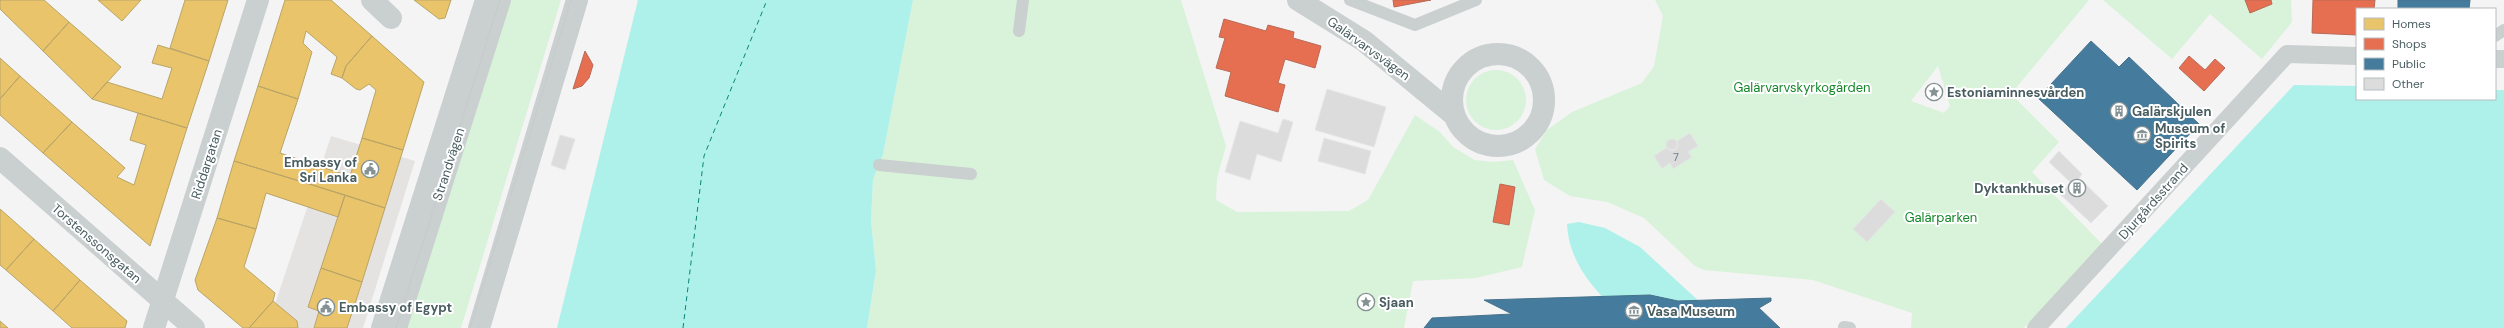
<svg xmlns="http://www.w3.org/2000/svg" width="2504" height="328" font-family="'DM Sans',sans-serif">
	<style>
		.commercial { fill: #e5e3e1 }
		.green { fill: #d8f3da; fill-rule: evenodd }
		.water { fill: #adf1ea }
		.homes { fill: #e9c46a; stroke: #b9a567 }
		.shops { fill: #e76f51; stroke: #b86a56 }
		.public { fill: #457b9d; stroke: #46728b }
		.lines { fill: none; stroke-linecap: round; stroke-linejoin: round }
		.ferry { stroke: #0b8477; stroke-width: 1; stroke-dasharray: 5 4; stroke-linecap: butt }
		.building { fill: #dcdcdd; stroke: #e5e6e7 }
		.service { stroke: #cacfcf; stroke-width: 12 }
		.pedestrian { stroke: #cacfcf; stroke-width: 18 }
		.minor { stroke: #cacfcf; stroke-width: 22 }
		.tertiary { stroke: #cacfcf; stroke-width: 22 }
		.tram { stroke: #c7caca; stroke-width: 1 }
		.labels { text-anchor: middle; stroke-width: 4; stroke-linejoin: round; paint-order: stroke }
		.number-label { font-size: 11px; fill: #6e7e81 }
		.street-label { font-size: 13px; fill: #495d61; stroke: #fff }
		.park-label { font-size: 13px; fill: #15872a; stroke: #fff }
		.poi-label { font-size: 13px; font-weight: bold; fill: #495d61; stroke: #fff; text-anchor: start }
	</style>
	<rect width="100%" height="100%" fill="#f4f4f4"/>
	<path class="commercial" d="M331 136 415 161 363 328H267Z"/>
	<path class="green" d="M507 0H561L461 328H403Z
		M913 0H1181L1226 146 1217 178 1216 200 1237 212 1349 211 1368 200 1415 115 1440 132 1453 147 1475 160 1493 162 1513 160 1535 210 1522 267 1476 278 1413 281 1404 328H867L876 270 871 221 873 178 883 153Z
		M1655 0H2089L2011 94 2059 142 2032 172 2102 244 2024 328H1911L1912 313 1813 280 1704 270 1695 266 1644 218 1607 202 1570 196 1544 180 1535 149 1547 130 1572 112 1642 83 1654 66 1663 16ZM1938 66 1950 106 1944 113 1911 101Z
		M2103 0H2291L2292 22 2262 59 2210 14 2172 59Z
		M1466 100a30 30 0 1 1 60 0a30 30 0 1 1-60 0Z"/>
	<path class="water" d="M638 0H913L883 154 873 179 871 221 876 270 867 328H557Z
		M2294 85 2357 86V99H2495V90H2504V328H2066Z
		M1579 222 1605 228 1640 247 1701 303 1633 328C1603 298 1569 269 1567 224Z"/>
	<path class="homes" d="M0 0H44L69 22 43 51 0 9Z
		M98 0H141L122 21Z
		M185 0H228L209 61 170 48Z
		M285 0H331L372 36 346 66 342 78 331 74 337 57 306 31 303 43 312 52 298 99 258 86Z
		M414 0H451L445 18 439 19Z
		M69 22 121 67 92 99 43 51Z
		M372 36 424 82 403 150 362 138 376 90 369 84 360 90 356 89 342 78 346 66Z
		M158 45 209 61 187 128 92 99 107 82 162 99 172 68 152 63Z
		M0 58 20 76 0 99Z
		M20 76 72 122 43 153 0 115V99Z
		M258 86 298 99 280 153 315 165 309 184 234 161Z
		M138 113 187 128 150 246 43 153 72 122 125 168 117 177 134 185 146 145 130 140Z
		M362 138 403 150 385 208 309 184 315 165 350 176Z
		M234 161 345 195 338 217 266 193 256 229 217 218Z
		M345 195 385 208 362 282 321 268Z
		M0 209 34 239 6 270 0 265Z
		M217 218 256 229 244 267 275 293 273 301 249 328H243L198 290 195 280Z
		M34 239 80 280 53 311 6 270Z
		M321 268 362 282 347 328H314L319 311 308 307Z
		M80 280 127 321 125 328H72L53 311Z
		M273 301 297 321 298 328H249Z
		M0 321 8 328H0Z"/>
	<path class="shops" d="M1393 0H1431L1394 7Z
		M2245 0H2271L2272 4 2250 13Z
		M2313 0H2375L2374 9H2357V35L2312 33Z
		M1224 19 1266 31 1268 25 1294 32 1293 38 1321 46 1315 68 1285 59 1278 83 1285 85 1278 112 1225 96 1231 72 1216 68 1225 38 1219 37Z
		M585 51 593 65 589 78 582 86 573 89Z
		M2189 56 2205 70 2215 59 2225 68 2204 91 2179 68Z
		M1500 184 1515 187 1509 225 1493 222Z"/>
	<path class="public" d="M2398 0H2470L2469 9H2398Z
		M2091 41 2119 67 2129 57 2199 124 2137 190 2038 98Z
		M1650 295 1678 301 1771 298V301L1759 308 1780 328H1424L1432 318 1512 314 1484 300Z"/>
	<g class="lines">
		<path class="ferry" d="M683 328 704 156 767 0"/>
	</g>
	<path class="building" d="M1327 89 1386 107 1374 147 1315 130Z
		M1283 119 1293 122 1281 162 1257 154 1250 180 1225 172 1240 121 1278 133Z
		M1690 133 1698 146 1688 152 1692 157 1673 169 1670 163 1662 169 1654 156 1666 148 1674 150 1678 145 1677 141Z
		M560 135 575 139 565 170 551 165Z
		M1324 138 1371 151 1365 174 1318 161Z
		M1666 145a6 6 0 1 1 12 0a6 6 0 1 1-12 0Z
		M2059 151 2082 174 2079 178 2108 206 2091 223 2060 194 2071 183 2049 162Z
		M1881 199 1895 212 1867 242 1853 229Z"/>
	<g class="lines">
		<path class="service" d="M1350 0 1415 25 1476 0
			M1019 31 1023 0
			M2495 36 2504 30
			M879 165 971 174
			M1844 327 1850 328"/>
		<path class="pedestrian" d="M2495 59H2504
			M2036 328 2287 54 2357 56"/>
		<path class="minor" d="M372 0 391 18
			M1298 0 1364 41 1454 115
			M1452 100a46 46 0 1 1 92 0a46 46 0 1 1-92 0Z
			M0 158 194 328
			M154 328 258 0
			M396 328 500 0"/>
		<path class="tertiary" d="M382 328 486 0
			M479 328 577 0"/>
		<path class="tram" d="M396 328 500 0
			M470 328 571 0"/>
	</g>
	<defs>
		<symbol id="sight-ring" viewBox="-11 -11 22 22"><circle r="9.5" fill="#fff" stroke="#859294" stroke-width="1.5"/><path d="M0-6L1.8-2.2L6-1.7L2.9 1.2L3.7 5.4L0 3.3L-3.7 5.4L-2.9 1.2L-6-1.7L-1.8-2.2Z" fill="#859294"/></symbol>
		<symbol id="building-ring" viewBox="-11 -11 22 22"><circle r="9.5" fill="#fff" stroke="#859294" stroke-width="1.5"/><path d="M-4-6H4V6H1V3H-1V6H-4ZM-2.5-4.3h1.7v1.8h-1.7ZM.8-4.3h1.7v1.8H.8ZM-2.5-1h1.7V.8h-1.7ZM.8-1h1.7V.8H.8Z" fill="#859294"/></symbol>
		<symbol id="museum-ring" viewBox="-11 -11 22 22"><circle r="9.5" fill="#fff" stroke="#859294" stroke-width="1.5"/><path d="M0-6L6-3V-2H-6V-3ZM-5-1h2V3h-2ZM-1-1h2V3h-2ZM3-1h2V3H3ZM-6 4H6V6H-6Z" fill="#859294"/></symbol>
		<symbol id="civic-ring" viewBox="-11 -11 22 22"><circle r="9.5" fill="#fff" stroke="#859294" stroke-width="1.5"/><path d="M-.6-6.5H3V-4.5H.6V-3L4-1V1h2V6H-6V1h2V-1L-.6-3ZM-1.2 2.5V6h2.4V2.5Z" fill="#859294"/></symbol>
	</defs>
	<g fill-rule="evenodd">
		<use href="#sight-ring" x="1924" y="82" width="20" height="20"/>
		<use href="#building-ring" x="2109" y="101" width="20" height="20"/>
		<use href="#museum-ring" x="2132" y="125" width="20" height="20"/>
		<use href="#civic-ring" x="360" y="159" width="20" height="20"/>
		<use href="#building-ring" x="2067" y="178" width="20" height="20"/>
		<use href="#sight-ring" x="1356" y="292" width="20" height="20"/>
		<use href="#civic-ring" x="316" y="297" width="20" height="20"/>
		<use href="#museum-ring" x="1624" y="301" width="20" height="20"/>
	</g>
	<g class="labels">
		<g class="number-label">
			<text x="1676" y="161">7</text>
		</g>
		<g class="street-label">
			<text transform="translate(1369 48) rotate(36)" y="5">Galärvarvsvägen</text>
			<text transform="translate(206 164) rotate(-72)" y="5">Riddargatan</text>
			<text transform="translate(448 164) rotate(-72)" y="5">Strandvägen</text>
			<text transform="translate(2153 201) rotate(-48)" y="5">Djurgårdsstrand</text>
			<text transform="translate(97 243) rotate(41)" y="5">Torstenssonsgatan</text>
		</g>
		<g class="park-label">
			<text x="1802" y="92">Galärvarvskyrkogården</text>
			<text x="1941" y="222">Galärparken</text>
		</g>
		<g class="poi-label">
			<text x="1947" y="97">Estoniaminnesvården</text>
			<text x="2132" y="116">Galärskjulen</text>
			<text x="2155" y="133">Museum of<tspan x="2155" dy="15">Spirits</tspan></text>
			<text x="357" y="167" text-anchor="end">Embassy of<tspan x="357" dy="15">Sri Lanka</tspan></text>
			<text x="2064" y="193" text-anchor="end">Dyktankhuset</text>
			<text x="1379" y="307">Sjaan</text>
			<text x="339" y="312">Embassy of Egypt</text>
			<text x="1647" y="316">Vasa Museum</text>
		</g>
	</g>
	<rect x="2356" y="8" width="140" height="92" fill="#ffffff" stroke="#b6bec0"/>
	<rect x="2364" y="18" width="20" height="12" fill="#e9c46a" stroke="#b6bec0"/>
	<text x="2392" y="28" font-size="12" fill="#495d61">Homes</text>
	<rect x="2364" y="38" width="20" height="12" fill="#e76f51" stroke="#b6bec0"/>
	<text x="2392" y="48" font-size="12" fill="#495d61">Shops</text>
	<rect x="2364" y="58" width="20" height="12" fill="#457b9d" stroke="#b6bec0"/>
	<text x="2392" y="68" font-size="12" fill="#495d61">Public</text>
	<rect x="2364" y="78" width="20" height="12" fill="#dcdcdd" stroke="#b6bec0"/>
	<text x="2392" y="88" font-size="12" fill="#495d61">Other</text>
</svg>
